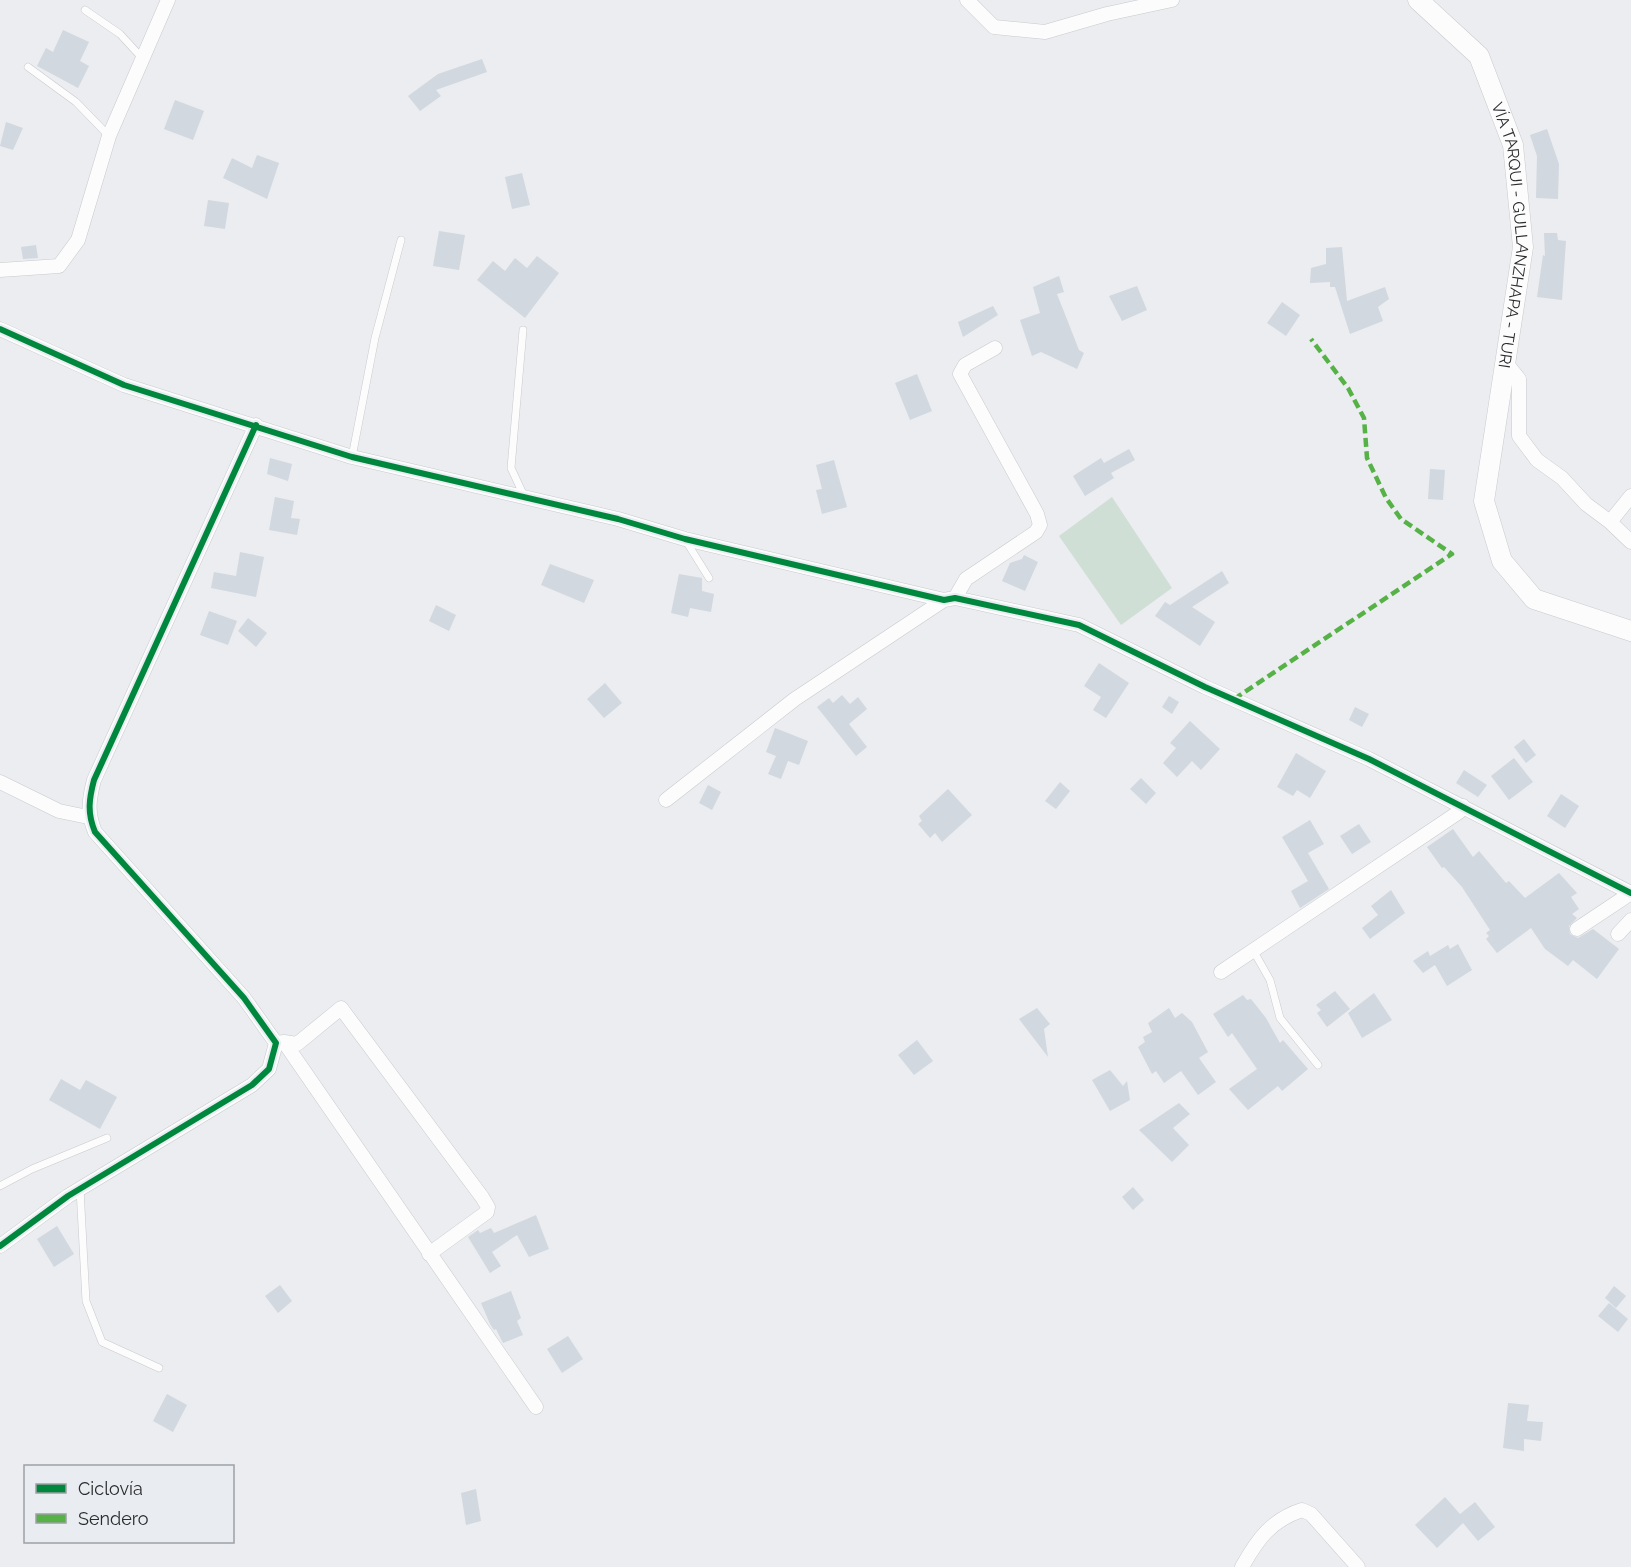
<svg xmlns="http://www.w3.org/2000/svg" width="1631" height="1567" font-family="Raleway,sans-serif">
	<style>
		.green { fill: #cfdfd6 }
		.building { fill: #d2d8e0 }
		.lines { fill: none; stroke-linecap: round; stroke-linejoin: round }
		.service-casing { stroke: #c9cacc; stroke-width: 8 }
		.minor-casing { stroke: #c9cacc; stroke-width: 15 }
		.secondary-casing { stroke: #c9cacc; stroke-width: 21 }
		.service { stroke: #fcfcfd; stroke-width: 7 }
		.minor { stroke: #fcfcfd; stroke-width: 14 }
		.secondary { stroke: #fcfcfd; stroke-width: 20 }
		.quiet { stroke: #56b246; stroke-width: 4.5; stroke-dasharray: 9 4.5; stroke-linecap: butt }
		.cycleway-casing { stroke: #e9edf2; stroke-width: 10 }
		.cycleway { stroke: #00873e; stroke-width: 6 }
		.labels { text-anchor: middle; stroke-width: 4.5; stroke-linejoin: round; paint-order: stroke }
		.street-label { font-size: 16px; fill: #2b2c2e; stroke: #e9edf2 }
	</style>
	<rect width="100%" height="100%" fill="#ebedf0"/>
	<path class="green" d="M1112 497 1172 588 1121 625 1059 536Z"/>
	<path class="building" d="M63 30 89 42 80 61 89 66 78 88 37 66 46 48 53 52Z
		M482 59 487 72 436 90 441 96 420 111 408 96 438 74Z
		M175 100 204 111 193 140 164 129Z
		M6 122 23 128 13 150 0 146Z
		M1547 129 1559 164 1558 199 1536 198 1537 156 1530 135Z
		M257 155 279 163 267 199 223 178 232 158 252 168Z
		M522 173 530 205 512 209 505 177Z
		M208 200 229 203 225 229 204 226Z
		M439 231 465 235 459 270 433 266Z
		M1544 233H1557L1558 240 1566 241 1562 300 1537 297 1543 255 1545 256Z
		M36 245 38 258 23 259 21 247Z
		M1342 247 1347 301 1385 287 1389 299 1378 307 1383 321 1350 334 1335 287H1330V282L1310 283 1311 268 1326 264V248Z
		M537 256 559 273 525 318 477 280 493 261 505 271 515 258 527 268Z
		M1059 276 1064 292 1057 294 1079 350 1084 353 1077 369 1041 352 1032 356 1020 320 1040 313 1033 287Z
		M1137 286 1147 310 1122 321 1109 296Z
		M1282 302 1300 315 1286 336 1267 323Z
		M993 306 998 315 963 337 958 322Z
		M917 374 932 411 910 420 895 383Z
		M1129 449 1135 460 1111 473 1114 478 1085 496 1073 476 1101 458 1104 463Z
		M270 458 292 464 288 481 267 474Z
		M834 460 847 507 822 514 816 490 822 489 816 465Z
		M1430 469 1445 470 1443 500 1428 499Z
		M275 497 294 501 291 518 300 519 297 535 269 530Z
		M240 552 264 557 256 597 211 588 214 572 236 576Z
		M1024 555 1038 562 1025 591 1002 581 1010 563 1022 559Z
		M550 564 594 580 584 603 541 585Z
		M1222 571 1229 583 1192 607 1215 622 1200 646 1155 616 1165 602 1170 605Z
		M679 574 702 578V591L714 594 711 612 690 608 688 617 671 613Z
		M436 605 456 615 449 631 429 621Z
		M209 611 237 621 228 645 200 635Z
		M248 618 267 633 256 647 238 631Z
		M1099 663 1129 683 1106 718 1093 710 1101 697 1084 686Z
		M605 683 622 703 604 718 587 699Z
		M842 695 850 704 858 697 867 709 849 724 867 747 856 756 817 707 829 698 833 703Z
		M1169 696 1179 702 1172 714 1162 707Z
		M1355 707 1369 714 1362 727 1349 720Z
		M1190 721 1220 749 1201 770 1192 761 1177 777 1163 763 1176 748 1170 743Z
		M775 728 808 741 799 765 788 761 781 779 768 774 776 756 766 752Z
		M1524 739 1536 755 1526 763 1514 747Z
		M1296 753 1326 771 1310 798 1297 790 1293 796 1277 787Z
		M1514 758 1533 782 1509 800 1491 776Z
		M1464 770 1487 785 1478 797 1456 783Z
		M1141 778 1156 793 1146 804 1130 789Z
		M1060 782 1070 791 1056 809 1045 801Z
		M708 785 721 792 712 810 699 803Z
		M948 789 972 815 942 842 935 833 930 838 918 824 922 821 919 816Z
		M1561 794 1579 806 1565 828 1547 816Z
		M1310 820 1324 844 1308 853 1329 889 1300 908 1291 891 1308 881 1282 837Z
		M1359 824 1371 842 1352 854 1340 836Z
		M1453 829 1473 857 1479 851 1506 883 1509 881 1525 898 1559 873 1577 893 1571 897 1579 909 1572 914 1577 918 1569 926 1570 934 1578 938 1593 929 1619 949 1597 979 1573 960 1568 966 1545 949 1531 928 1497 953 1486 939 1489 936 1486 933 1490 930 1462 887 1444 867 1442 868 1427 847Z
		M1391 890 1405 913 1370 939 1362 928 1378 915 1371 906Z
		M1458 944 1472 970 1447 986 1435 965 1423 973 1413 961 1428 951 1430 956 1448 945 1450 949Z
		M1335 991 1350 1009 1327 1027 1317 1013 1321 1010 1316 1005Z
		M1374 993 1392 1020 1362 1038 1348 1013Z
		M1243 995 1247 1000 1251 999 1266 1018 1280 1043 1283 1040 1308 1069 1282 1091 1278 1086 1248 1110 1229 1089 1257 1069 1232 1033 1228 1037 1213 1014Z
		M1037 1008 1050 1024 1044 1029 1048 1057 1019 1019Z
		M1169 1008 1175 1018 1182 1013 1192 1022 1208 1052 1199 1058 1216 1082 1198 1095 1181 1071 1164 1083 1156 1071 1152 1074 1138 1047 1145 1042 1143 1037 1152 1032 1148 1023Z
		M917 1040 933 1061 914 1075 898 1055Z
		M1110 1070 1123 1086 1127 1081 1130 1100 1110 1111 1092 1080Z
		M61 1079 80 1090 86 1080 117 1097 100 1129 49 1100Z
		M1179 1103 1190 1114 1173 1128 1189 1145 1172 1162 1139 1130Z
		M1133 1187 1144 1200 1133 1210 1122 1197Z
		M536 1215 549 1249 529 1257 517 1235 492 1252 501 1266 490 1273 468 1237 478 1230 480 1233 491 1228 494 1233Z
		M57 1226 74 1254 54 1267 37 1239Z
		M280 1285 292 1301 278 1313 265 1296Z
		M1614 1286 1626 1296 1616 1308 1605 1298Z
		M511 1291 521 1318 517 1321 523 1335 503 1343 496 1329 494 1330 490 1324 481 1303Z
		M1609 1303 1628 1319 1618 1332 1598 1316Z
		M568 1336 583 1359 562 1373 547 1349Z
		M167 1394 187 1405 173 1432 153 1421Z
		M1508 1403 1529 1405 1527 1421 1543 1422 1541 1441 1524 1439V1451L1503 1448Z
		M476 1489 481 1521 466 1525 461 1493Z
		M1445 1497 1460 1514 1475 1502 1495 1527 1478 1541 1463 1523 1437 1548 1415 1525Z"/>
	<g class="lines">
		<defs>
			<path id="service" d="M85 10 120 34 143 59
				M28 67 76 102 109 136
				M523 330 511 468 524 496
				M352 457 375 338 401 240
				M686 541 709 578
				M1253 950 1270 980 1280 1018 1318 1065
				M0 1186 32 1169 107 1138
				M80 1189 86 1301 102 1342 159 1368"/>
			<path id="minor" d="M967 0 994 27 1045 32 1107 14 1172 0
				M0 270 59 266 78 240 109 136 168 0
				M0 329 124 385 352 457 618 519 685 539 944 600 955 598 1079 625 1205 687 1369 759 1631 893
				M1506 363 1519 379V436L1537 460 1562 478 1586 504 1610 522 1631 496
				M1610 522 1631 542
				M955 598 966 579 1036 532 1040 525 1037 514 960 374 965 365 995 348
				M0 782 59 811 88 817
				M666 800 795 699 944 600
				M1577 929 1631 893
				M1618 934 1631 920
				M1221 972 1459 812 1463 806
				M284 1042 297 1044 341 1008 482 1197 488 1207 487 1212 429 1254
				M276 1043 284 1042 536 1407
				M0 1246 68 1196 252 1085 269 1069 276 1043 244 998 95 832C87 813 89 799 94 780L256 425
				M1242 1567C1257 1540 1271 1520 1302 1510L1311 1514 1358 1567"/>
			<g id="secondary">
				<path id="s1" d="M1418 0 1479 56 1513 145 1523 247 1484 501 1502 561 1534 599 1631 631"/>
			</g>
		</defs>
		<use href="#service" class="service-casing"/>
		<use href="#minor" class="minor-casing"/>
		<use href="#secondary" class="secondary-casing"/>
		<use href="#service" class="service"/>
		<use href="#minor" class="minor"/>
		<use href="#secondary" class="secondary"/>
		<path class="quiet" d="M1234 699 1452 554 1401 519 1386 498 1367 458 1364 418 1348 388 1311 339"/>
		<defs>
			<path id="cycleway" d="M0 329 124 385 352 457 618 519 685 539 944 600 955 598 1079 625 1205 687 1369 759 1631 893
				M0 1246 68 1196 252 1085 269 1069 276 1043 244 998 95 832C87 813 89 799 94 780L256 425"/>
		</defs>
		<use href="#cycleway" class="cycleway-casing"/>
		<use href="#cycleway" class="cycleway"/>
	</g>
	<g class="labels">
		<g class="street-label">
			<text dy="6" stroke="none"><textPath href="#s1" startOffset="268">VÍA TARQUI - GULLANZHAPA - TURI</textPath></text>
		</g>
	</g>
	<rect x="24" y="1465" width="210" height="78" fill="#e9edf2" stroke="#9da0a4" stroke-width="1.5"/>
	<rect x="36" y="1484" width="30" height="9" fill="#00873e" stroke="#9da0a4" stroke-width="1.5"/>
	<text x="78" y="1495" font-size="18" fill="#2b2c2e">Ciclovía</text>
	<rect x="36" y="1514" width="30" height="9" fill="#56b246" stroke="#9da0a4" stroke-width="1.5"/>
	<text x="78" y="1525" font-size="18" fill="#2b2c2e">Sendero</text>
</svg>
